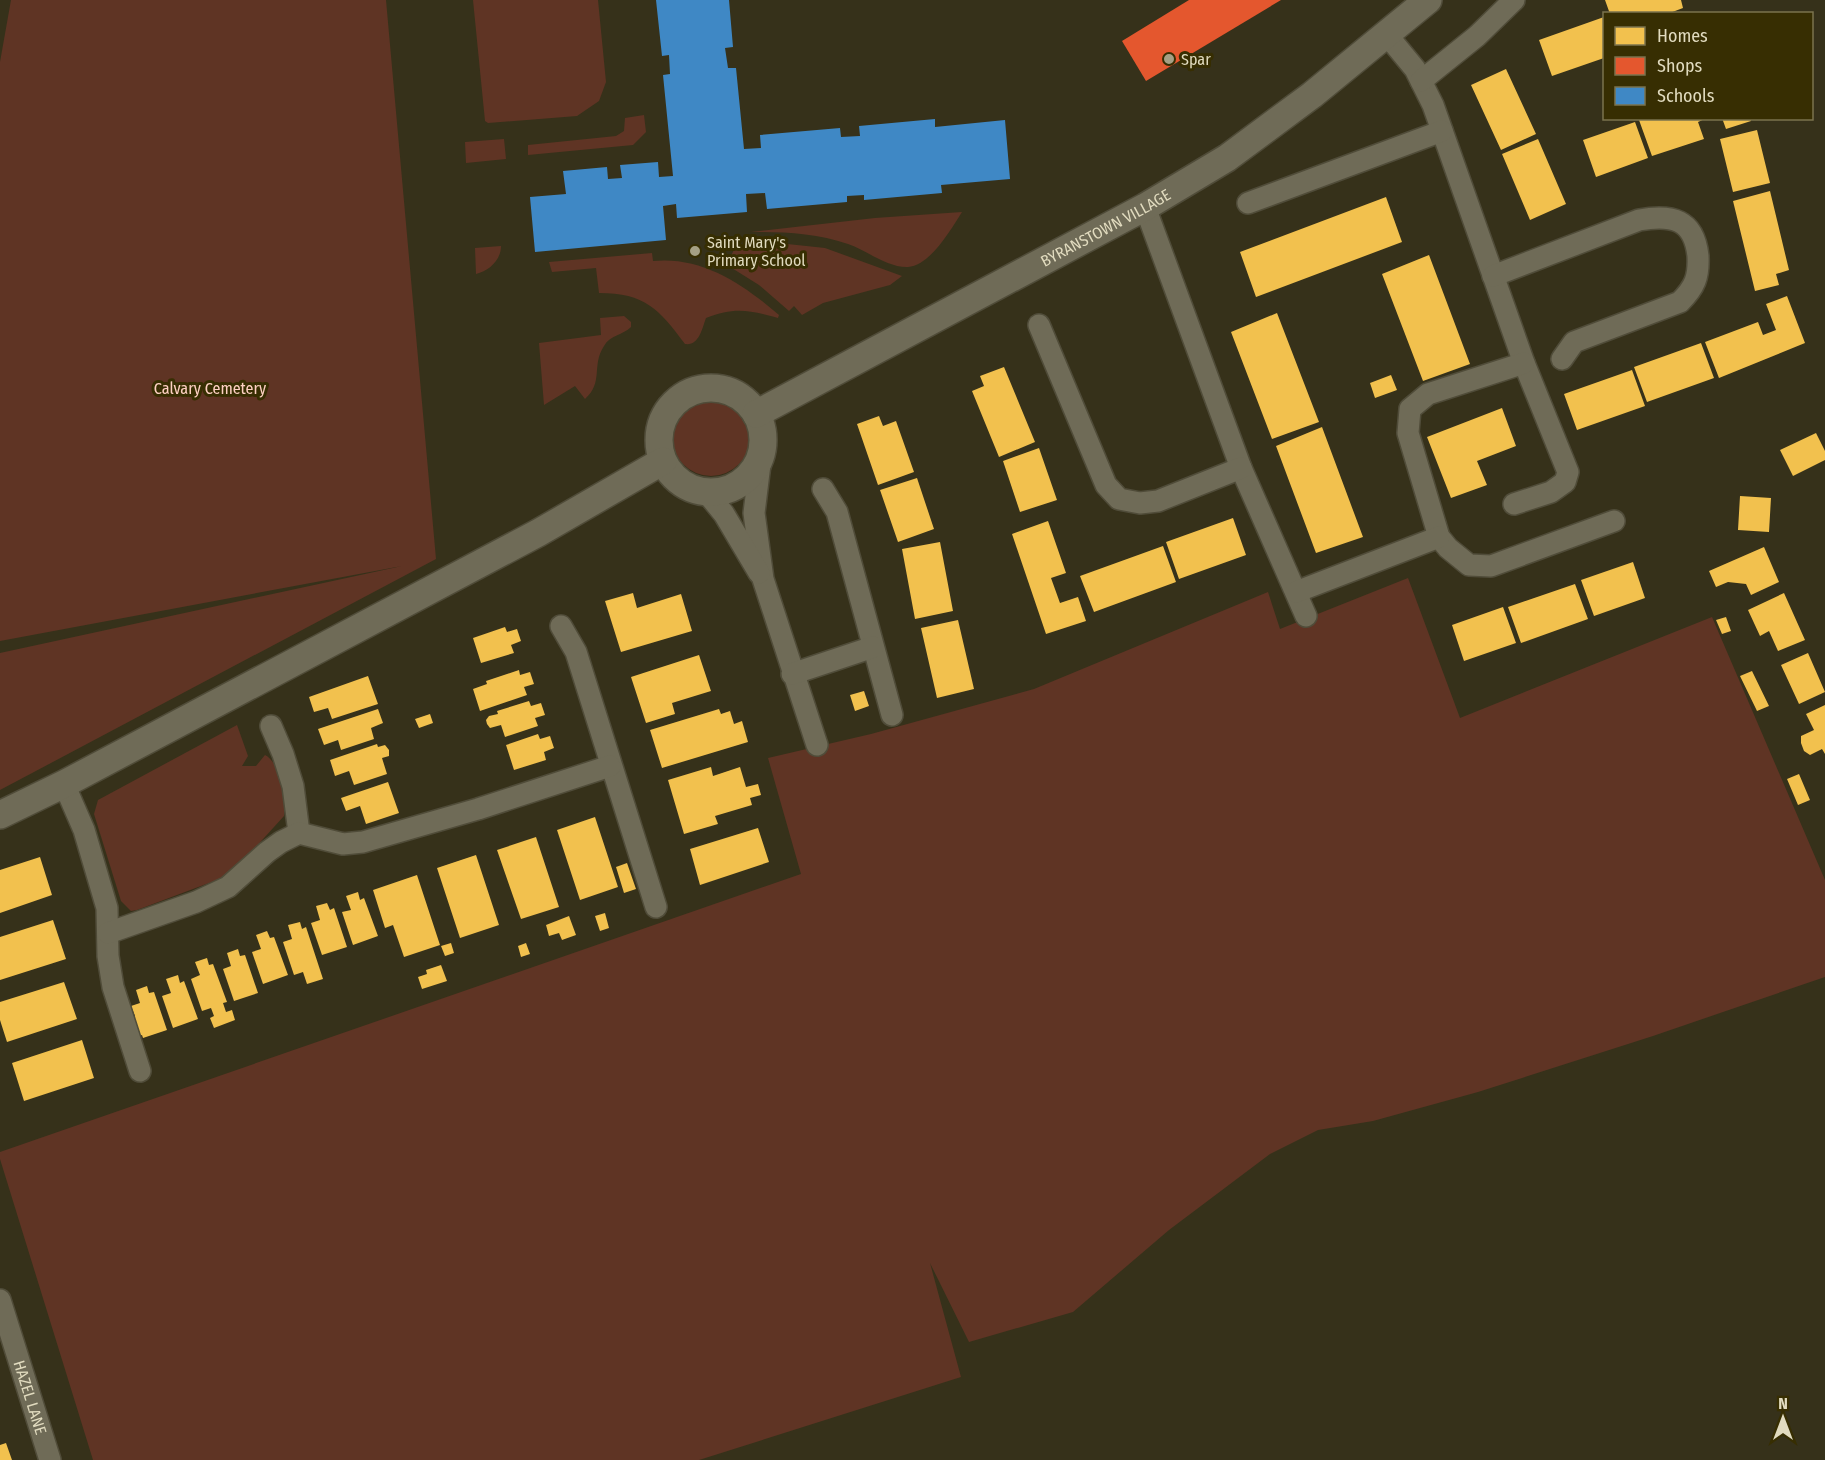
<svg xmlns="http://www.w3.org/2000/svg" width="1825" height="1460" font-family="'Fira Sans Condensed',sans-serif">
	<style>
		.green { fill: #5f3424 }
		.homes { fill: #f2c14e }
		.shops { fill: #e4572e }
		.schools { fill: #3f88c5 }
		.lines { fill: none; stroke-linecap: round; stroke-linejoin: round }
		.minor-casing { stroke: #504c39; stroke-width: 24 }
		.tertiary-casing { stroke: #504c39; stroke-width: 30 }
		.minor { stroke: #6f6b57; stroke-width: 21 }
		.tertiary { stroke: #6f6b57; stroke-width: 27 }
		.poi-dot { fill: #a5a085; stroke: #372e02; stroke-width: 2 }
		.labels { text-anchor: middle; stroke-width: 6; stroke-linejoin: round; paint-order: stroke }
		.poi-label { font-size: 16px; fill: #e1dbbf; stroke: #372e02; text-anchor: start }
		.street-label { font-size: 16px; fill: #e1dbbf; stroke: #372e02 }
		.park-label { font-size: 16px; fill: #fed0c3; stroke: #372e02 }
	</style>
	<rect width="100%" height="100%" fill="#36311a"/>
	<path class="green" d="M11 0H386L436 559 0 790V653L402 566 0 641V62Z
		M473 0H598L606 82 599 101 577 116 488 123 485 121Z
		M644 115 646 132 633 145 528 155V145L616 136 624 131 625 118Z
		M504 139 506 159 466 163 465 142Z
		M962 212C951 229 931 265 908 267 888 268 866 250 848 244 816 233 784 232 751 232L875 218Z
		M778 243 825 248 902 276 890 285 823 303 802 315 794 306 789 311 759 285 727 265 736 245Z
		M501 246C501 260 489 271 476 274L475 248Z
		M652 253 653 261C702 256 743 284 779 315L778 318C749 310 734 307 706 318 702 329 699 346 685 344 659 309 645 293 599 293L596 268 552 272 549 262Z
		M624 316 631 322V327C623 335 610 335 604 346 591 366 604 382 585 399L575 386 544 405 539 343 601 335 600 318Z
		M672 437a39 39 0 1 1 78 0a39 39 0 1 1-78 0Z
		M1408 578 1460 718 1712 617 1825 880V977L1653 1036 1478 1092 1373 1121 1318 1130 1270 1154 1169 1230 1073 1312 969 1342 930 1263 961 1377 699 1460H93L0 1159V1152L801 874 768 758 871 734 1034 689 1268 592 1280 629Z
		M237 725 248 756 242 766H256L265 755C281 763 287 800 284 816L235 870 225 877 137 910 131 911 121 901 94 814 98 800Z"/>
	<path class="homes" d="M1605 0H1681L1683 8 1667 14H1610Z
		M1604 17V58L1552 76 1539 40Z
		M1506 69 1536 134 1501 150 1471 85Z
		M1644 118H1707L1698 122 1704 139 1652 156 1639 120Z
		M1722 118H1750L1751 121 1726 129Z
		M1635 122 1648 158 1596 177 1583 140Z
		M1757 130 1770 183 1733 192 1720 139Z
		M1538 139 1566 204 1530 220 1502 154Z
		M1770 191 1789 270 1776 274 1779 285 1755 291 1733 201Z
		M1386 197 1402 242 1256 297 1240 252Z
		M1429 255 1470 364 1423 381 1382 274Z
		M1787 296 1805 343 1719 378 1705 342 1758 322 1763 335 1776 330 1766 304Z
		M1277 313 1319 422 1272 439 1231 332Z
		M1701 343 1714 378 1647 402 1634 367Z
		M1004 367 1035 442 999 457 972 391 984 386 980 376Z
		M1632 370 1645 406 1577 430 1564 394Z
		M1391 375 1397 390 1375 398 1370 383Z
		M1502 408 1516 446 1477 461 1487 485 1451 498 1427 437Z
		M879 416 883 426 896 421 914 472 878 485 857 424Z
		M1322 427 1363 537 1316 553 1276 446Z
		M1816 433 1825 451V460L1793 476 1780 450Z
		M1039 448 1057 500 1020 512 1003 461Z
		M917 478 934 529 898 542 880 490Z
		M1740 496 1771 498 1769 532 1738 530Z
		M1233 518 1246 555 1179 579 1166 542Z
		M1048 521 1066 573 1051 578 1060 603 1078 597 1086 621 1046 634 1012 534Z
		M940 542 953 611 915 619 902 549Z
		M1163 546 1176 582 1094 612 1080 576Z
		M1764 547 1779 582 1751 595 1746 584 1728 582 1716 587 1709 571Z
		M1633 562 1645 598 1594 616 1581 580Z
		M1575 584 1588 619 1521 643 1508 607Z
		M633 593 637 608 681 594 692 631 621 652 605 601Z
		M1784 593 1805 640 1778 651 1769 631 1760 636 1748 610Z
		M1503 607 1516 643 1464 661 1452 625Z
		M1726 617 1731 631 1722 634 1716 620Z
		M958 620 974 689 937 698 921 628Z
		M505 627 507 632 517 629 521 641 511 645 514 653 481 663 473 638Z
		M1808 653 1825 692 1799 704 1781 665Z
		M699 655 711 691 672 703 675 714 646 723 631 677Z
		M519 670 520 675 530 672 534 684 524 687 527 695 480 711 473 689 487 684 486 681Z
		M1752 671 1769 706 1757 711 1740 676Z
		M368 676 378 704 332 719 328 708 314 712 309 697Z
		M864 691 869 706 855 711 850 695Z
		M529 701 531 706 541 703 545 715 535 718 538 726 505 737 501 725 490 728 487 724 486 720 489 716 498 714 497 711Z
		M1825 705V754L1822 749 1810 755 1804 751 1801 743V736L1814 730 1806 714Z
		M378 709 383 723 371 728 374 739 341 750 338 740 324 745 318 729Z
		M719 709 721 714 730 711 734 724 742 721 748 742 662 768 650 730Z
		M430 714 433 723 419 728 415 719Z
		M538 734 540 739 550 736 554 748 544 752 546 760 514 770 506 745Z
		M377 744 378 747 385 745 389 750V756L382 758 387 774 354 785 349 771 335 776 330 760Z
		M711 767 713 776 740 767 746 787 758 784 761 795 750 798 752 805 715 816 718 824 684 834 668 780Z
		M1799 774 1810 800 1798 805 1787 779Z
		M388 782 399 813 366 824 360 806 346 811 341 798Z
		M595 817 618 887 580 900 557 830Z
		M758 828 769 862 700 885 690 849Z
		M536 837 559 907 521 919 497 850Z
		M476 855 499 925 460 938 437 868Z
		M40 857 52 895 0 913V870Z
		M627 863 636 889 624 893 616 867Z
		M417 875 440 945 404 957 393 925 385 928 373 890Z
		M358 892 360 900 364 898 378 936 353 945 342 912 351 910 346 896Z
		M327 903 330 910 334 908 347 947 322 955 311 923 320 920 316 906Z
		M605 913 609 928 600 931 595 916Z
		M569 916 576 935 562 940 559 933 549 936 546 925Z
		M53 920 66 959 0 980V937Z
		M300 922 302 929 306 927 323 979 307 984 303 972 294 975 283 942 292 939 288 925Z
		M267 931 270 938 274 937 288 975 263 984 252 952 261 949 256 935Z
		M451 943 454 953 445 956 441 946Z
		M526 943 530 954 521 957 518 946Z
		M238 949 240 956 245 955 258 993 234 1001 223 969 231 966 227 953Z
		M207 958 209 965 213 964 227 1002 223 1003 226 1012 232 1010 235 1020 214 1028 210 1018 214 1016 211 1008 202 1011 191 979 200 975 195 962Z
		M441 965 447 981 422 989 418 977 427 974 426 970Z
		M178 975 180 983 184 981 198 1019 173 1028 162 996 171 993 166 979Z
		M64 982 77 1019 7 1042 0 1020V1002Z
		M147 986 149 993 154 992 167 1030 143 1038 142 1035 138 1036 131 1018 135 1016 131 1006 140 1003 136 990Z
		M82 1040 94 1078 24 1101 12 1063Z
		M6 1443 12 1460H0V1445Z"/>
	<path class="shops" d="M1189 0H1281L1146 81 1122 41Z"/>
	<path class="schools" d="M656 0H729L733 47 725 48 728 68H736L744 149 761 148 760 135 840 128 841 137 860 136 859 126 935 119V127L1005 120 1010 179 941 185 942 193 864 200V195L847 196V202L767 209 765 193 746 194 747 212 677 218 676 204 663 206 666 240 535 252 530 197 566 194 563 171 607 167 608 179 622 178 620 165 658 162 659 177 673 176 663 75 670 74 669 55 662 56Z"/>
	<g class="lines">
		<defs>
			<g id="minor">
				<path d="M1387 35 1415 69 1433 105 1524 363 1568 472 1565 482 1551 492 1514 504"/>
				<path d="M1421 81 1477 36 1514 0"/>
				<path d="M1248 203 1442 131"/>
				<path d="M1145 207 1241 468 1306 616"/>
				<path d="M1493 276 1639 220C1672 214 1694 219 1698 256 1699 277 1695 287 1680 302L1574 342 1562 359"/>
				<path d="M1039 325 1106 485 1119 499 1140 503 1158 501 1241 468"/>
				<path d="M1524 363 1428 394 1410 409 1408 433 1439 537 1448 548 1469 565 1491 566 1614 521"/>
				<path d="M761 456 754 513 763 579 817 745"/>
				<path d="M823 489 837 512 892 715"/>
				<path d="M706 492 724 514 759 573"/>
				<path d="M1296 592 1439 537"/>
				<path d="M561 626 576 652 656 907"/>
				<path d="M792 674 873 647"/>
				<path d="M271 726 283 754 293 786 299 833"/>
				<path d="M64 784 84 830 107 908 108 956 113 987 140 1071"/>
				<path d="M108 933 196 902 228 887 267 852 281 842 299 833 343 844 363 842 478 809 610 766"/>
				<path id="s1" d="M0 1300 50 1460"/>
			</g>
			<g id="tertiary">
				<circle cx="711" cy="440" r="52"/>
				<path id="s2" d="M756 414 1145 207 1227 158 1312 95 1428 0"/>
				<path d="M0 815 64 784 538 533 663 461"/>
			</g>
		</defs>
		<use href="#minor" class="minor-casing"/>
		<use href="#tertiary" class="tertiary-casing"/>
		<use href="#minor" class="minor"/>
		<use href="#tertiary" class="tertiary"/>
	</g>
	<g class="poi-dot">
		<circle cx="1169" cy="59" r="6"/>
		<circle cx="695" cy="251" r="6"/>
	</g>
	<g class="labels">
		<g class="poi-label">
			<text x="1181" y="65">Spar</text>
			<text x="707" y="248">Saint Mary's<tspan x="707" dy="18">Primary School</tspan></text>
		</g>
		<g class="street-label">
			<text dy="6" stroke="none"><textPath href="#s2" startOffset="396">BYRANSTOWN VILLAGE</textPath></text>
			<text dy="6" stroke="none"><textPath href="#s1" startOffset="102">HAZEL LANE</textPath></text>
		</g>
		<g class="park-label">
			<text x="210" y="394">Calvary Cemetery</text>
		</g>
	</g>
	<rect x="1603" y="12" width="210" height="108" fill="#372e02" stroke="#7b734e" stroke-width="1.5"/>
	<rect x="1615" y="27" width="30" height="18" fill="#f2c14e" stroke="#7b734e" stroke-width="1.5"/>
	<text x="1657" y="42" font-size="18" fill="#e1dbbf">Homes</text>
	<rect x="1615" y="57" width="30" height="18" fill="#e4572e" stroke="#7b734e" stroke-width="1.5"/>
	<text x="1657" y="72" font-size="18" fill="#e1dbbf">Shops</text>
	<rect x="1615" y="87" width="30" height="18" fill="#3f88c5" stroke="#7b734e" stroke-width="1.5"/>
	<text x="1657" y="102" font-size="18" fill="#e1dbbf">Schools</text>
	<g transform="translate(1783 1418)" stroke="#372e02" stroke-width="4.5" paint-order="stroke">
	<path d="M0-4.5L10 22L0 15L-10 22Z" fill="#e1dbbf"/>
	<text y="-9" font-size="16" font-weight="bold" text-anchor="middle" fill="#e1dbbf">N</text>
	</g>
</svg>
